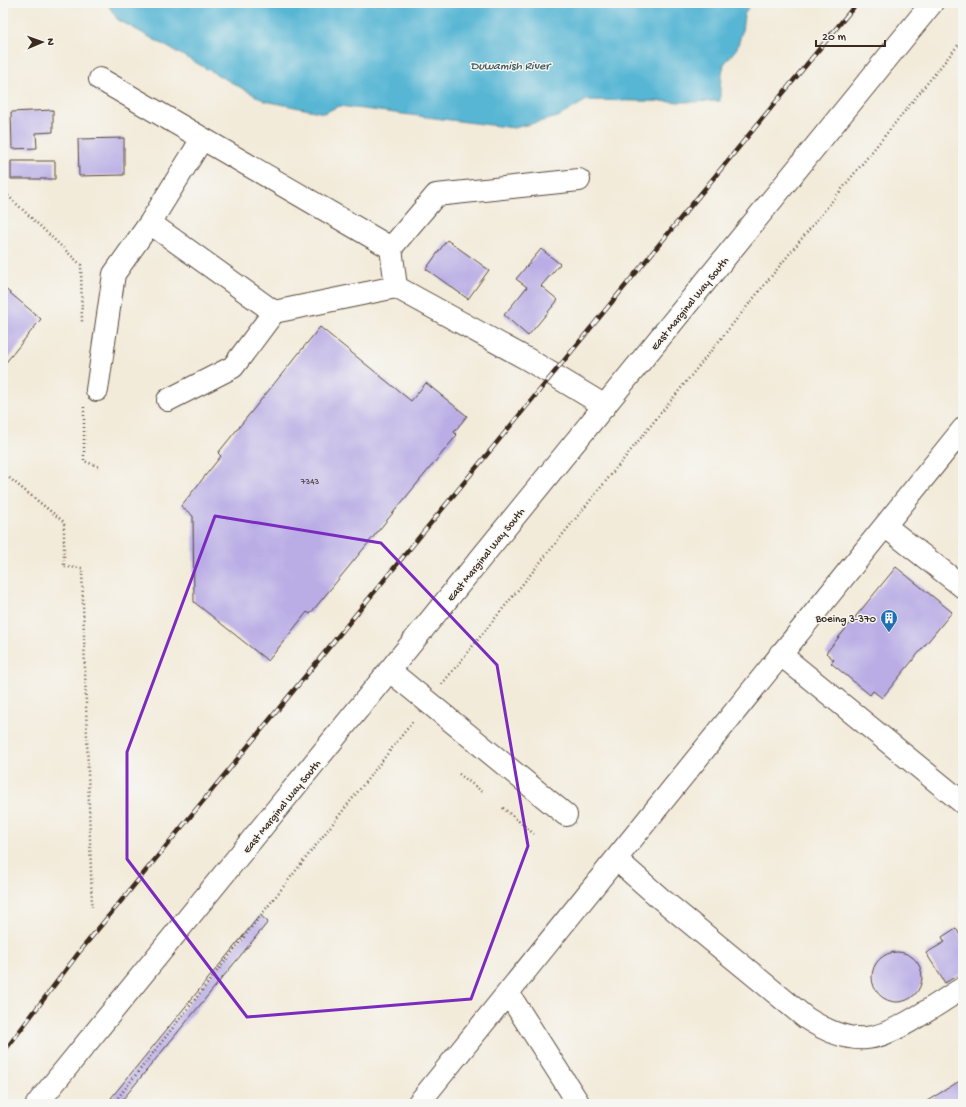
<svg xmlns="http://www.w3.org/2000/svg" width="966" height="1107" font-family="'Gochi Hand',sans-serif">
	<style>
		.water { fill: #56b6d4; stroke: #487079 }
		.building { fill: #baade5 }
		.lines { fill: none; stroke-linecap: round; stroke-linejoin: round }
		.minor-casing { stroke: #57473a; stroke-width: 24 }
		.major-casing { stroke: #57473a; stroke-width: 24 }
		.path { stroke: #57473a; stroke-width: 2.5; stroke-dasharray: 1 3; stroke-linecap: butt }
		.minor { stroke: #fff; stroke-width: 22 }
		.major { stroke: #fff; stroke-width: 22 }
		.rail-casing { stroke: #3b2a1e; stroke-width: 4.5 }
		.rail { stroke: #f6f6f2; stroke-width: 3; stroke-dasharray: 9; stroke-linecap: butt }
		.marked { fill: none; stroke: #7b2cbf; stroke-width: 3; stroke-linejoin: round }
		.labels { text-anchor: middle; stroke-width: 3; stroke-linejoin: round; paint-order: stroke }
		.number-label { font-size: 9px; fill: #5b4b50 }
		.street-label { font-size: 11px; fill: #3b2a1e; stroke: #f6f6f2 }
		.poi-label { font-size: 11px; fill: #3b2a1e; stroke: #f6f6f2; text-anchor: end }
		.water-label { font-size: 12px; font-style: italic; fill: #445b5e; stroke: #f6f6f2 }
	</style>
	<rect width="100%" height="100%" fill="#f6f6f2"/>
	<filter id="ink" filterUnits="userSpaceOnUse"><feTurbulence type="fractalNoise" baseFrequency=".025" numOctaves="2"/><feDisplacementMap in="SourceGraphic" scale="8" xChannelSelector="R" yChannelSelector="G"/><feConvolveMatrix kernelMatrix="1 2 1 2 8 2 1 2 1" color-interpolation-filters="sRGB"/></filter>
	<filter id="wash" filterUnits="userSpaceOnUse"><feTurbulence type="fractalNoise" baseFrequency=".012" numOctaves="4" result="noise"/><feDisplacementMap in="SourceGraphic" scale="16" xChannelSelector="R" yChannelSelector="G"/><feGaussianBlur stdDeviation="0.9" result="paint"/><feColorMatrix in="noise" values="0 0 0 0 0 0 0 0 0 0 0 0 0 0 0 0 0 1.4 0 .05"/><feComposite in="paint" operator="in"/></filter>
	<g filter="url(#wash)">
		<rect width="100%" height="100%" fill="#f3ebda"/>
		<path class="water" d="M107 3H751L744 15 742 32 737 48 724 64 720 85V101L689 102 587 100 558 117 514 128 339 106 324 113 265 101 117 19Z"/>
		<g id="blocks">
			<path class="building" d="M53 110V132L36 133 37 148 12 149 11 112Z
				M124 138V175L79 176 78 139Z
				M11 161H55V179H11Z
				M447 240 489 270 468 299 426 269Z
				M541 249 560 264 541 286 558 300 528 336 504 315 527 287 516 279Z
				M3 287 41 319 3 366Z
				M320 327 411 401 426 383 467 416 454 432 457 435 310 614 307 612 268 661 194 602 193 516 181 506 221 456 218 453Z
				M896 567 952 612 882 698 873 691 870 695 831 663 834 660 826 653Z
				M260 915 268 922 119 1104 111 1098Z
				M956 928 963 941V972L945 983 926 953 945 942 942 937Z
				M872 977a25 25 0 1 1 50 0a25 25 0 1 1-50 0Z
				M963 1079V1104H922Z"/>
		</g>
	</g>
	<g filter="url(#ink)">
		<use href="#blocks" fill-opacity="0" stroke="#57473a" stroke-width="1"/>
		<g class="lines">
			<defs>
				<path id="minor" d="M100 79 391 248 396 287 529 360 605 406
					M150 223 202 139
					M391 248 436 195 579 180
					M274 312 396 287
					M97 390 114 274 150 223 274 312 233 367 168 400
					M885 526 963 587
					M780 654 963 803
					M390 671 566 815
					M616 859 660 898 806 1018C823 1029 845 1040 866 1038 894 1036 938 1003 963 988
					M508 993 579 1104
					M418 1104 963 429"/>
				<path id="major" d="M37 1104 932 3"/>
			</defs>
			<use href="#minor" class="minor-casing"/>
			<use href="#major" class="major-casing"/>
			<path class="path" d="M3 133 5 193 81 265 82 324
				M84 407V461L100 467
				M3 473 64 522V567L82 568 92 907
				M442 684 963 39
				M459 774 484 793
				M503 808 534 834
				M113 1104 414 720"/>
			<use href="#minor" class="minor"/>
			<use href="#major" class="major"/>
			<defs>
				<path id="rail" d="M3 1053 80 951 135 884 857 3"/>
			</defs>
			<use href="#rail" class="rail-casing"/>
			<use href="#rail" class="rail"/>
		</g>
	</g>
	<path class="marked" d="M215 516 381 543 497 665 528 846 471 999 247 1017 127 859V752Z"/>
	<defs>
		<symbol id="building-pin" viewBox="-11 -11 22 30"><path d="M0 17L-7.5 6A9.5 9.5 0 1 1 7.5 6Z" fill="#1f6fb2" stroke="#f6f6f2"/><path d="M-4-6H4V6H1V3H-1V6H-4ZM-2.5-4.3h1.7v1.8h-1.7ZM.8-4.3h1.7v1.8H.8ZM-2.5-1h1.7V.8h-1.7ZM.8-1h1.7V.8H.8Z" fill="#fff"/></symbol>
	</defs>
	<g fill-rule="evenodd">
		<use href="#building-pin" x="879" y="608" width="20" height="27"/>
	</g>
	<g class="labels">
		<g class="number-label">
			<text x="310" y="484">7343</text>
		</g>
		<g class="street-label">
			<text transform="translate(689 303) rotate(-51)" y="4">East Marginal Way South</text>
			<text transform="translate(485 554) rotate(-51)" y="4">East Marginal Way South</text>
			<text transform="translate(281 806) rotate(-51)" y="4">East Marginal Way South</text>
		</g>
		<g class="poi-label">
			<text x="876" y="622">Boeing 3-370</text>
		</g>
		<g class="water-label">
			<text x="510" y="69">Duwamish River</text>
		</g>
	</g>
	<rect width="966" height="1107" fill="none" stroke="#f6f6f2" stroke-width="16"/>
	<g transform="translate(42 42) rotate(88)" stroke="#f6f6f2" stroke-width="3" paint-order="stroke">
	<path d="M0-3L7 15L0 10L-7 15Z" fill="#3b2a1e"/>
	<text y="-6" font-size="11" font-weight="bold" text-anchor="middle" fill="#3b2a1e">N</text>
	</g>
	<path d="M816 40v6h69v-6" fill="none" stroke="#3b2a1e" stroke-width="2"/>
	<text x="822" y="40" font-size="12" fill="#3b2a1e" stroke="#f6f6f2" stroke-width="3" paint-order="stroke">20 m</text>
</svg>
